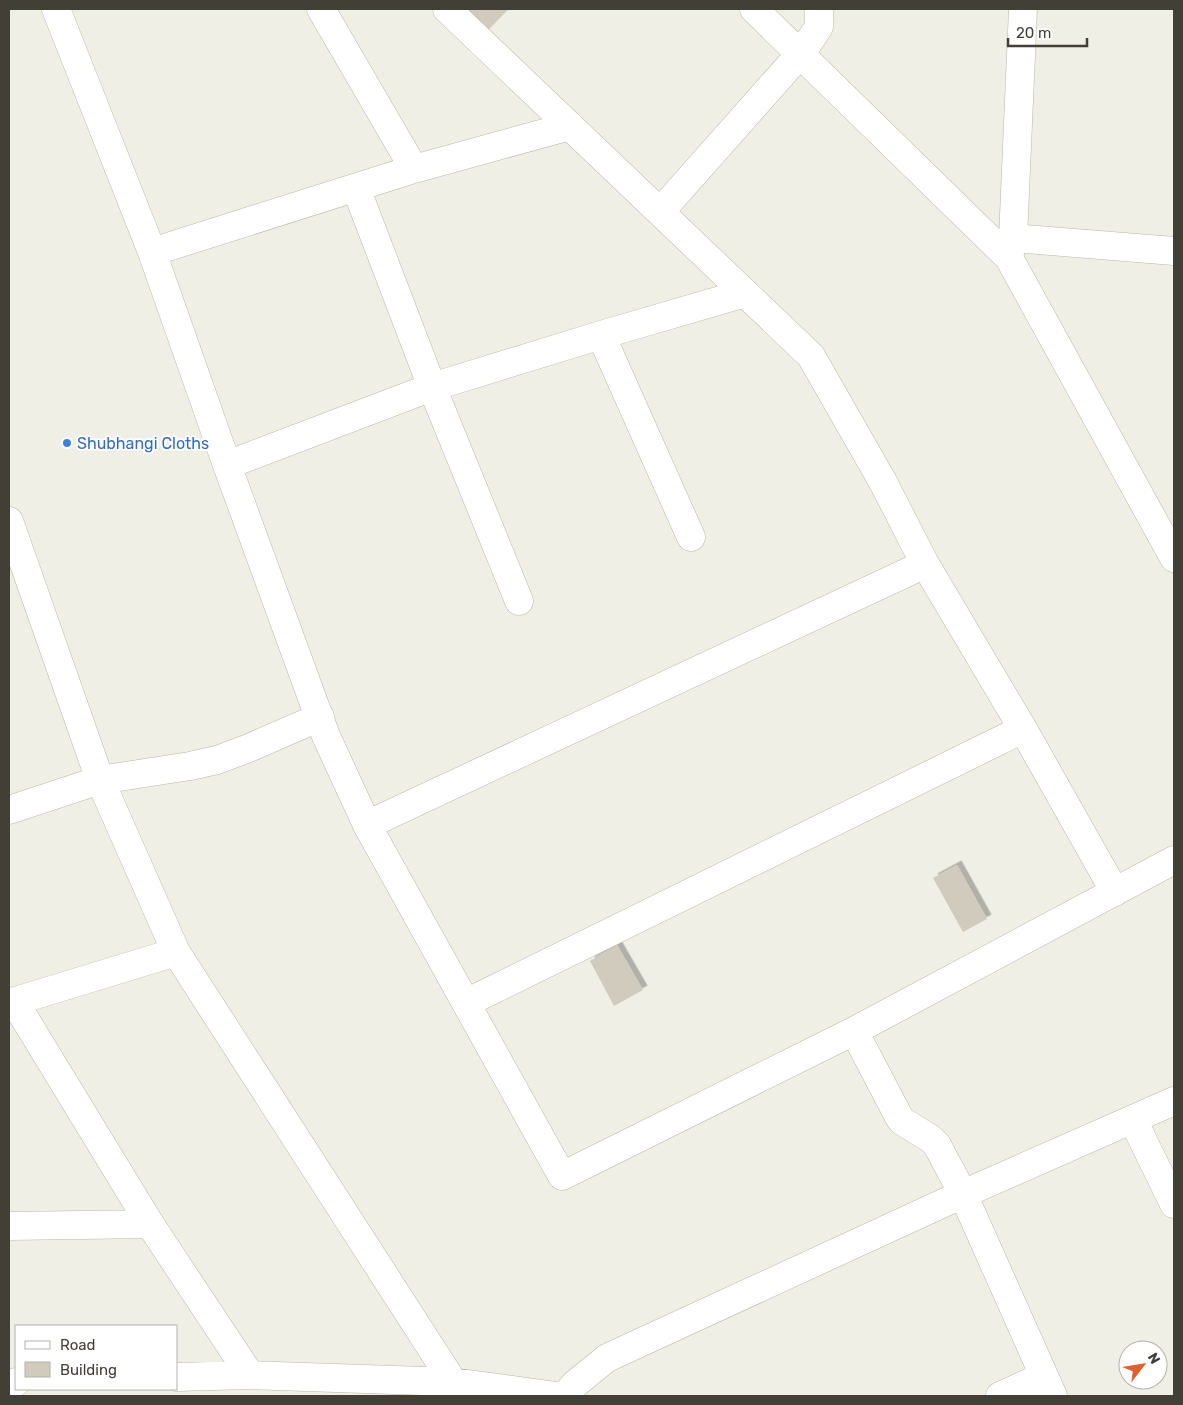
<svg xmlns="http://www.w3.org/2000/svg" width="1183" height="1405" font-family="Rubik,sans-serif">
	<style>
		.building { fill: #d0cbbc; filter: url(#shadow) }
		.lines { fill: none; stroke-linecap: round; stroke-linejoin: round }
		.minor-casing { stroke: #bbb7a9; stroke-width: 29 }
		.minor { stroke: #fff; stroke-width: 28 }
		.shop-dot { fill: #3f7fe0; stroke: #fff; stroke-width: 2 }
		.labels { text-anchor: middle; stroke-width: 4; stroke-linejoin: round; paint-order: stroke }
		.shop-label { font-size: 16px; fill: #366cbe; stroke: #fff; text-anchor: start }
	</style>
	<defs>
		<filter id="shadow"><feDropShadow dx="4.5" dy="-4.5" stdDeviation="0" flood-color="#0004"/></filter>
	</defs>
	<rect width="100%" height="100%" fill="#f0efe5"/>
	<path class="building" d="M458 9H508L484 34Z
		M957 865 987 919 963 932 933 878Z
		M617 945 643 990 614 1006 590 961Z"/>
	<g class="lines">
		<defs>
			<path id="minor" d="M56 9 152 252 227 465 326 736 367 825 562 1176 854 1031 1174 860
				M321 9 414 169
				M447 9 811 356 883 482 925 564 1023 729 1115 892
				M754 9 1009 258 1174 558
				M356 188 432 387 519 601
				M660 212 801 53 819 27V9
				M1013 238 1174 251
				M152 252 414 169 570 126
				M1009 258 1013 238 1023 9
				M601 335 691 537
				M227 465 432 387 601 335 745 293
				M9 521 100 780 176 952 453 1382
				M9 810 100 780 190 766 217 760 249 748 320 717
				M367 825 925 564
				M14 1001 150 1224 250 1375
				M9 1003 176 952
				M466 1003 1023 729
				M854 1031 899 1117 902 1121 931 1139 937 1145 963 1194 1053 1396
				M1133 1120 1174 1204
				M9 1226 150 1224
				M176 1377 250 1375 453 1382 556 1396
				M9 1383 16 1382
				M565 1396 575 1384 607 1358 963 1194 1174 1101
				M1000 1396 1044 1376"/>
		</defs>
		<use href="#minor" class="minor-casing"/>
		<use href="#minor" class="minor"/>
	</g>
	<circle class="shop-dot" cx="67" cy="443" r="5"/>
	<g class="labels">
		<g class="shop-label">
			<text x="77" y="449">Shubhangi Cloths</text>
		</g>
	</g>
	<rect width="1183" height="1405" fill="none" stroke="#423f36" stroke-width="20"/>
	<rect x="15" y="1325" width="162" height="65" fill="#ffffff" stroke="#b3b2af"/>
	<rect x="25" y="1341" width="25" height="8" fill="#ffffff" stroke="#b3b2af"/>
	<text x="60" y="1350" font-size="15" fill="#423f36">Road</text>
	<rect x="25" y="1362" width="25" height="15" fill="#d0cbbc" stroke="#b3b2af"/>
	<text x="60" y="1375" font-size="15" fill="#423f36">Building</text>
	<g transform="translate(1143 1365) rotate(59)"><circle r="24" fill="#ffffff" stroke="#b3b2af"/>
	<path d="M0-4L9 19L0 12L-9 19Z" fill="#df612e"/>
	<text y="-8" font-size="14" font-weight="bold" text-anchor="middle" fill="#423f36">N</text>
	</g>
	<path d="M1008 38v8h79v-8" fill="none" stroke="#423f36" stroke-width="2.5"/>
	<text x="1016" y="38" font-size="15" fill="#423f36" stroke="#ffffff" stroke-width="4" paint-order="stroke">20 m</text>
</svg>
